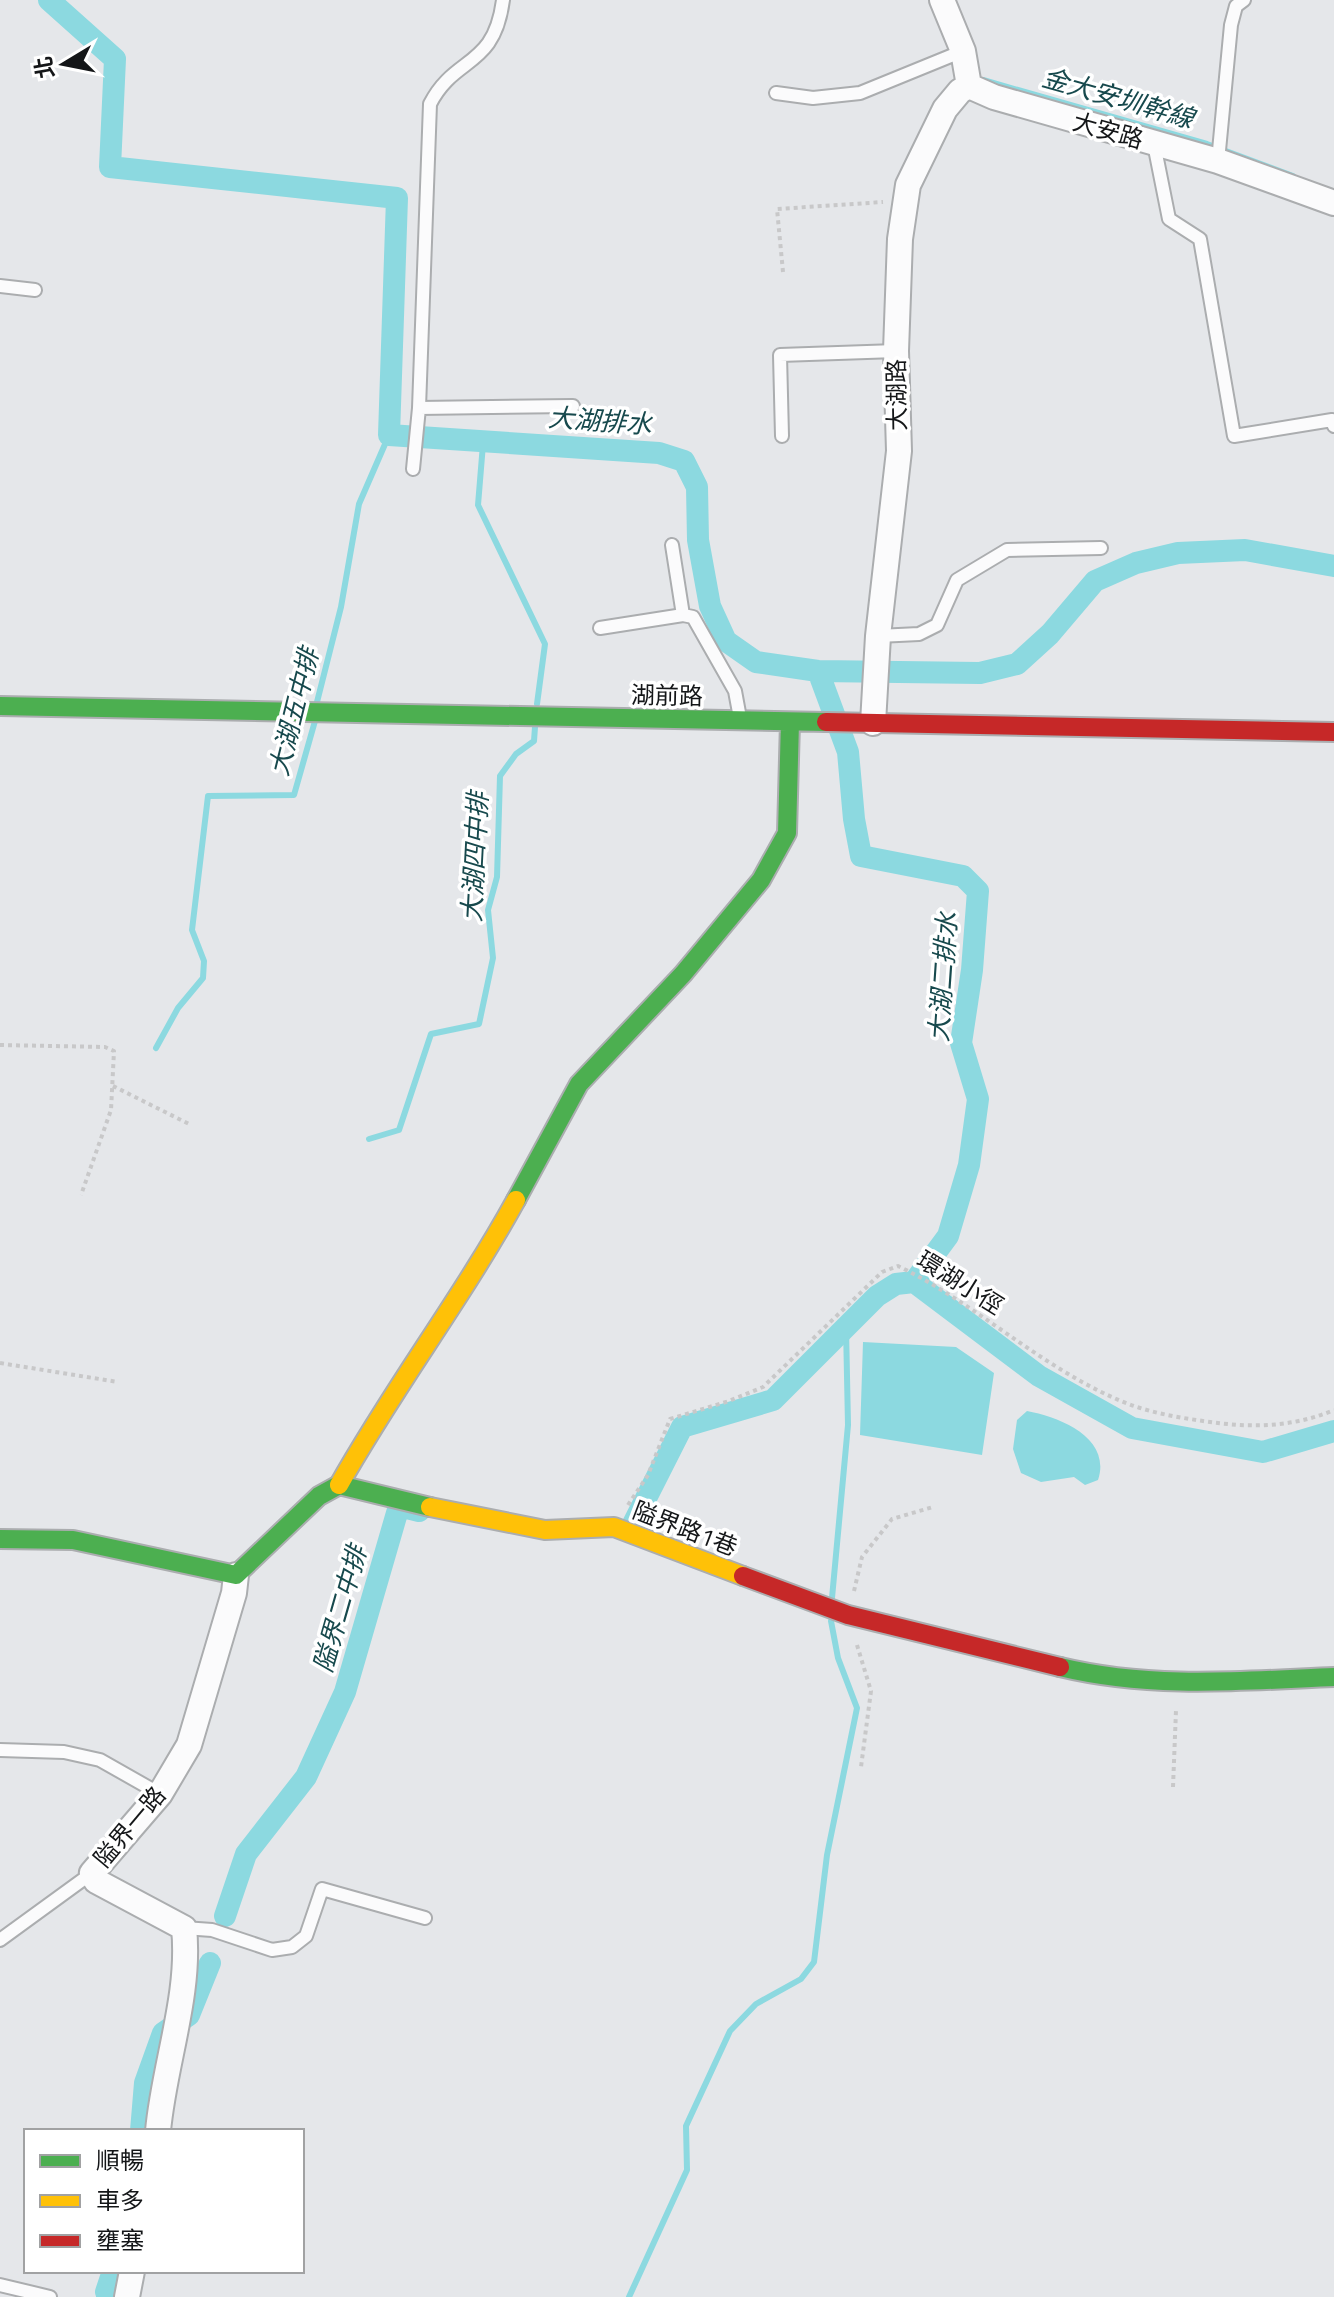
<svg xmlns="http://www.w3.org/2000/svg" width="1334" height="2297" font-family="'Titillium Web','Noto Sans TC',sans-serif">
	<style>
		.water { fill: #8cd9e0 }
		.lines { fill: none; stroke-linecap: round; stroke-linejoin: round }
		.stream { stroke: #8cd9e0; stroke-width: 6 }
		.canal { stroke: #8cd9e0; stroke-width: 22 }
		.lane-casing { stroke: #abadaf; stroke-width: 16 }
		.street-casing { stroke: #abadaf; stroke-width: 28 }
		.fast-casing { stroke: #abadaf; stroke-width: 22 }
		.slow-casing { stroke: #abadaf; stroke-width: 22 }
		.jam-casing { stroke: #abadaf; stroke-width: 22 }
		.path { stroke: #c8c8c9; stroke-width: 4; stroke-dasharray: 4 4; stroke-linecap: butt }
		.lane { stroke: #fbfbfc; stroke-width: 12 }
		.street { stroke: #fbfbfc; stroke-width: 24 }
		.fast { stroke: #4caf50; stroke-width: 18 }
		.slow { stroke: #ffc107; stroke-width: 18 }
		.jam { stroke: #c62828; stroke-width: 18 }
		.labels { text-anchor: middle; stroke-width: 7; stroke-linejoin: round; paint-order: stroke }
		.street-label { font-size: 24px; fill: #141618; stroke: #fff }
		.water-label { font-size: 26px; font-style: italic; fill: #17494d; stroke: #fff }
	</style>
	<rect width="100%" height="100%" fill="#e5e7ea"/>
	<path class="water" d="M863 1342 956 1347 994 1373 982 1455 860 1435Z
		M1027 1411C1060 1417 1112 1438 1098 1480L1085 1485 1074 1477 1041 1482 1021 1473 1013 1449 1017 1420Z"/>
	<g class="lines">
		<path class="stream" d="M983 80 1207 144 1293 176
			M483 444 478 505 545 644 537 704
			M317 702 341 607 359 504 389 435
			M156 1048 178 1008 203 978 204 961 192 930 208 796 294 795 315 721
			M369 1139 399 1130 431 1034 479 1024 493 958 488 910 497 877 500 776 516 754 534 741 535 727
			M832 1598 848 1425 846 1327
			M629 2297 687 2170 686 2126 730 2031 756 2004 801 1979 814 1962 827 1855 857 1708 838 1658 831 1621"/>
		<path class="canal" d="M49 0 115 59 110 167 397 198 389 435 659 453 684 461 697 487 698 540 710 606 726 641 756 662 818 671 980 673 1017 664 1050 634 1095 581 1136 563 1178 553 1245 550 1334 566
			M818 671 848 752 854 819 861 856 963 876 978 891 972 970 961 1043 978 1099 969 1165 948 1236 914 1282
			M914 1282 1039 1376 1132 1428 1263 1452 1334 1431
			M632 1526 682 1427 773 1400 877 1296 896 1284 914 1282
			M225 1916 246 1854 306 1777 345 1692 399 1506 419 1511
			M141 2131 145 2083 163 2033 189 2015 210 1963
			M106 2292 113 2271"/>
		<defs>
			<path id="lane" d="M776 93 813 98 860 93 963 51
				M1154 144 1169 219 1200 239 1234 436 1332 420 1334 426
				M1218 161 1231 25 1236 6 1244 0
				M0 286 35 290
				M419 408 573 406
				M782 436 780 355 896 351
				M413 469 419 408 430 104C455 55 494 69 503 0
				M672 545 683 615
				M600 628 683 615 693 617 735 691 740 718
				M878 636 919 634 937 625 957 580 1007 550 1101 548
				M0 1750 64 1752 100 1760 160 1794
				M184 1928 212 1930 272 1950 292 1947 306 1936 322 1889 425 1918
				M0 1940 92 1873
				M0 2285 50 2297"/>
			<path id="street" d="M942 0 963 51 969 86
				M969 86 994 97 1218 161 1334 203
				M873 723 878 636 899 451 896 351 900 239 908 185 945 109 960 91 969 86
				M158 2131C164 2064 191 1995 184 1928L96 1881 92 1873 160 1794 189 1745 234 1593 236 1575
				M127 2297 132 2271"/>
			<path id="fast" d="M0 706 826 722
				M516 1200 579 1084 683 974 761 880 787 833 790 722
				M0 1539 73 1540 236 1575 319 1496 339 1485 430 1507
				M1060 1667C1151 1689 1242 1681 1334 1677"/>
			<path id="slow" d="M339 1485C394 1387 462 1298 516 1200
				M430 1507 545 1530 614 1527 743 1576"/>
			<path id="jam" d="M826 722 1334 732
				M743 1576 848 1615 1060 1667"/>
		</defs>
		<use href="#lane" class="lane-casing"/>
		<use href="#street" class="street-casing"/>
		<use href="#fast" class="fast-casing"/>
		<use href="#slow" class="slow-casing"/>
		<use href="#jam" class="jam-casing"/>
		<path class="path" d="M783 272 777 209 883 202
			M0 1045 105 1047 114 1051 111 1110 81 1195
			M113 1086 191 1125
			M0 1363 118 1382
			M628 1505 648 1475 670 1419 729 1401 763 1387 882 1272 898 1266C977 1304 1040 1367 1121 1401 1147 1412 1175 1417 1203 1421 1249 1428 1291 1428 1334 1410
			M854 1591 862 1557 892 1519 933 1507
			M857 1645 871 1691 861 1767
			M1173 1787 1176 1710"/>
		<use href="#lane" class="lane"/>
		<use href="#street" class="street"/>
		<use href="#fast" class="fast"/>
		<use href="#slow" class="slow"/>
		<use href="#jam" class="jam"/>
	</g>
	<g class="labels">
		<g class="street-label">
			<text transform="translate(1108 131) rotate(16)" y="8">大安路</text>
			<text transform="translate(897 395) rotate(-91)" y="8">大湖路</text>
			<text transform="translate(667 696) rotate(1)" y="8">湖前路</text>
			<text transform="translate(960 1283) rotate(32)" y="8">環湖小徑</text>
			<text transform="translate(685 1529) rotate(21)" y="8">隘界路1巷</text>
			<text transform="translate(130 1827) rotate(-50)" y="8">隘界一路</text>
		</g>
		<g class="water-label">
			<text transform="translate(1118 98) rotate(16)" y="9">金大安圳幹線</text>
			<text transform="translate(600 421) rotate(4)" y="9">大湖排水</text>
			<text transform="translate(294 712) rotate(-76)" y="9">大湖五中排</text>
			<text transform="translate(475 857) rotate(-87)" y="9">大湖四中排</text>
			<text transform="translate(943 977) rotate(-86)" y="9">大湖二排水</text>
			<text transform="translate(340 1609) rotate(-74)" y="9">隘界二中排</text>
		</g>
	</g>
	<rect x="24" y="2129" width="280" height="144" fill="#ffffff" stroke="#a1a2a3" stroke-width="2"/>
	<rect x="40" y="2155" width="40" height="12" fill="#4caf50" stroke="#a1a2a3" stroke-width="2"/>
	<text x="96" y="2169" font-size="24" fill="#141618">順暢</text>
	<rect x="40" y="2195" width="40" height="12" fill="#ffc107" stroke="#a1a2a3" stroke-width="2"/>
	<text x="96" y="2209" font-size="24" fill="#141618">車多</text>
	<rect x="40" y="2235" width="40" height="12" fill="#c62828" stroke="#a1a2a3" stroke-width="2"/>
	<text x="96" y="2249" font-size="24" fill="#141618">壅塞</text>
	<g transform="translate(64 64) rotate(260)" stroke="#ffffff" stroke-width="6" paint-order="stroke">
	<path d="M0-6L14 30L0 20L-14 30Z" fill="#141618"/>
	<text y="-12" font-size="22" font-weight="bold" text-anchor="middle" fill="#141618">北</text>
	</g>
</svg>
